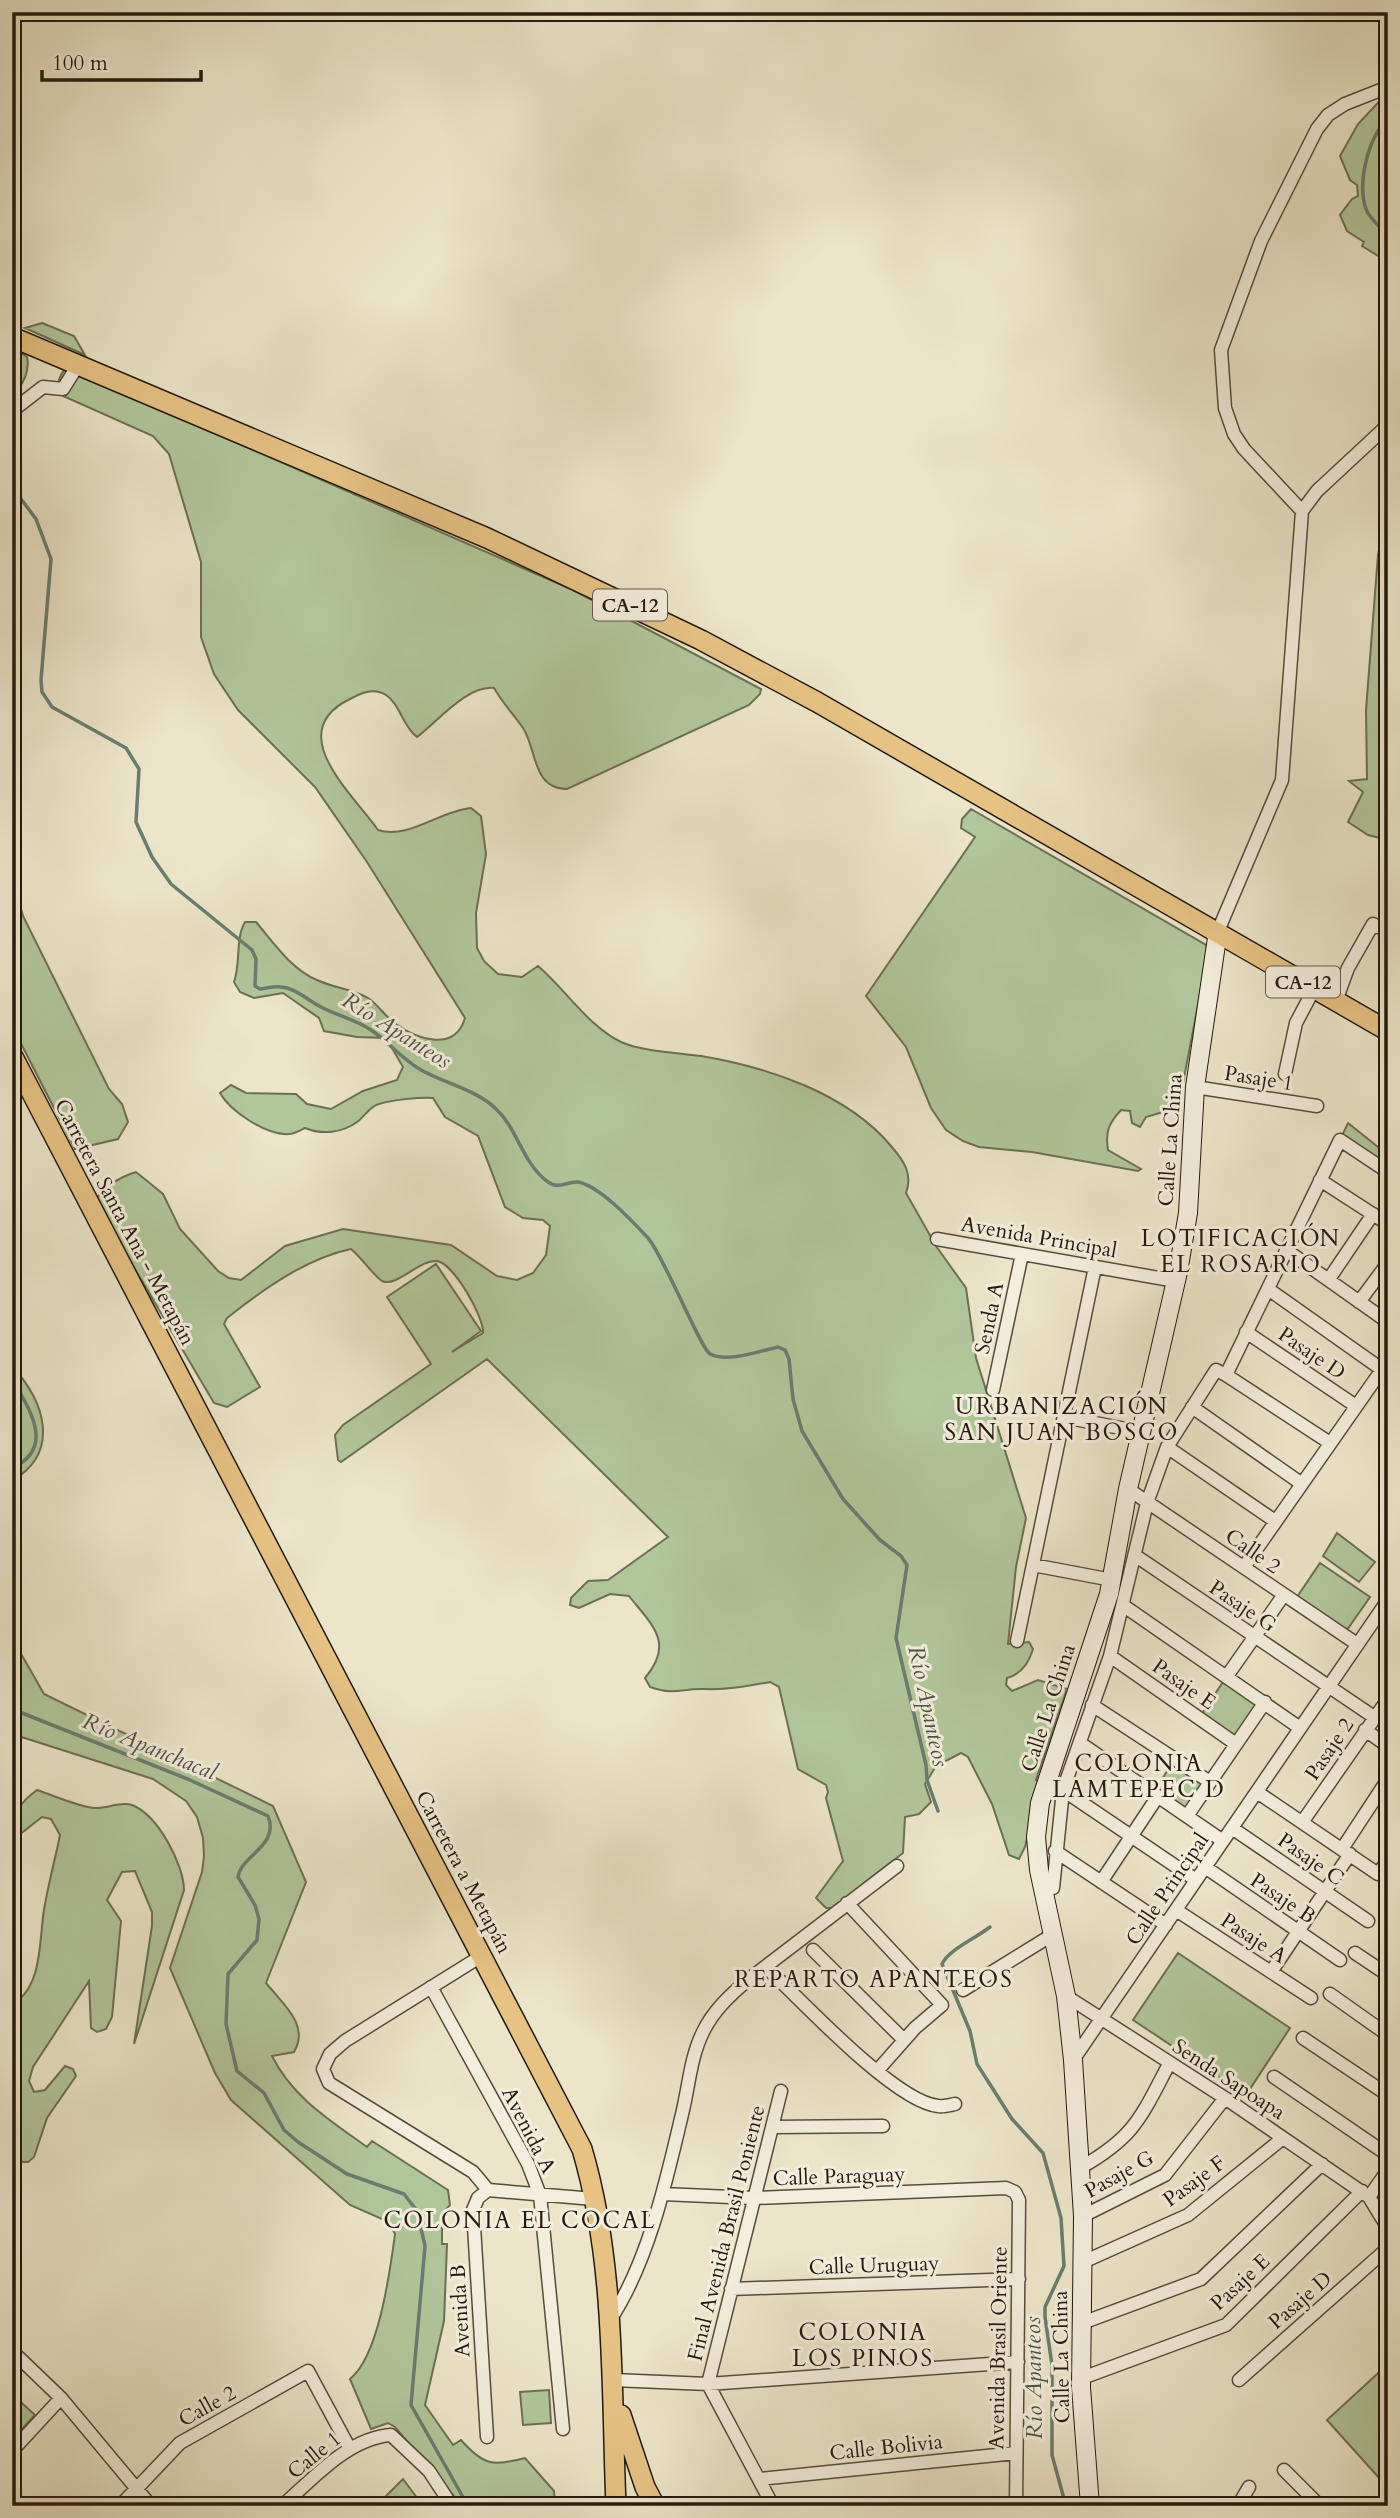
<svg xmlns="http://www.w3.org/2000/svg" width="1400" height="2518" font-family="Cardo,serif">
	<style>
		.green { fill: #b2c69b; stroke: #6b7054; stroke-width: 2 }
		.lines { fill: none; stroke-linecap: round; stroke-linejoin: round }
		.stream { stroke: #6a7d6f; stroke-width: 3.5 }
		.street-casing { stroke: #564c3c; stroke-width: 15 }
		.secondary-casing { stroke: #24190d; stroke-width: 20 }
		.primary-casing { stroke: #24190d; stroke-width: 22 }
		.street { stroke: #f3eedd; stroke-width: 12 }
		.secondary { stroke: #f3eedd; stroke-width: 18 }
		.primary { stroke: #e6c285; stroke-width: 19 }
		.labels { text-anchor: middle; stroke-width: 6; stroke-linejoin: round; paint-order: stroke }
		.shield { fill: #f3eedd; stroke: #62594b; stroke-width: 2 }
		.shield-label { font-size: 19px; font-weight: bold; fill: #24190d }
		.street-label { font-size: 21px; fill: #24190d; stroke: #f3eedd }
		.water-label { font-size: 23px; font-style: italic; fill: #4d5346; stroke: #f3eedd }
		.neighbourhood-label { font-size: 23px; letter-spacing: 2px; fill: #24190d; stroke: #f3eedd }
	</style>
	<rect width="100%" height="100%" fill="#ece5ca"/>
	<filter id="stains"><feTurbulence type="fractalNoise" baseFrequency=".00286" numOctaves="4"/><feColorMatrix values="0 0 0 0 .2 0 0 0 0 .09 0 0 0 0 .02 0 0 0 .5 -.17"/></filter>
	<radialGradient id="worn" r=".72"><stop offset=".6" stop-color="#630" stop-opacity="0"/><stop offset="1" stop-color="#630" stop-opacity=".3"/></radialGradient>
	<path class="green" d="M1388 92V262L1362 246 1364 242 1347 231 1340 215 1352 199 1358 196 1357 185 1350 180 1340 156 1358 124Z
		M42 323 74 336 85 355 25 328Z
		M12 346 27 357C30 371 23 386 12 395Z
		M66 368 573 590 761 689 760 694 749 705 567 789C532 789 537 749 523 728 513 714 502 702 494 688 467 685 437 722 417 737 403 727 400 704 386 695 374 687 361 693 350 699 282 732 352 793 378 830 408 840 439 811 471 808L481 816 486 854 476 913 477 948 484 961 498 974 522 977 538 966C566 990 588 1026 621 1042 640 1051 679 1053 701 1056 767 1067 847 1093 891 1146 904 1161 913 1174 906 1193L936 1246 966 1288 976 1358 1026 1518 1016 1567 1008 1644 1029 1642 1033 1649C1029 1663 1021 1674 1007 1678L1006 1685 1012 1691 1038 1680 1067 1689 1036 1780 1040 1784 1025 1847 1019 1859 1009 1855 992 1804 968 1757 961 1753 936 1766 925 1784 931 1802 919 1814 905 1817 903 1853 832 1908H826L816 1898 843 1861 826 1798 828 1792 826 1785 798 1769 779 1687 770 1682C748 1686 727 1690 704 1689 681 1688 677 1696 650 1687L645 1678C675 1643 652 1625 629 1596L610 1594 579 1608 570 1605 571 1598 588 1581 608 1580 668 1537 487 1359 341 1462 338 1460 335 1435 343 1425 431 1364 387 1297 436 1264 481 1331 452 1352 483 1333C484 1317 454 1264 437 1261 420 1259 396 1288 382 1281 374 1276 361 1257 351 1249 307 1258 262 1290 227 1318L224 1324 260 1387 227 1407 214 1403 96 1203V1199C106 1186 120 1177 136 1172L163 1194 180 1229 218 1271 229 1278 241 1280 285 1246 343 1229 451 1245 497 1276 517 1280 533 1273 546 1255 550 1226 543 1220 523 1218 505 1207 478 1136 445 1117 433 1098C420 1097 391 1100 379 1104 370 1106 364 1117 357 1122 342 1133 322 1135 305 1128 301 1130 294 1134 289 1134 267 1136 230 1111 220 1093L231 1085 246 1093 296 1094 307 1104 331 1109 363 1091 397 1080 403 1067 386 1038 357 1037 324 1031 319 1018 283 993 254 998 240 992 234 982C241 963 235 939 245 922H256C274 943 291 969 317 980 334 988 352 989 368 998 379 1005 385 1017 396 1024 418 1040 455 1052 465 1018L367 862 315 787 238 710 214 674 201 637V562L169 454 153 436 63 396C56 387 58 377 66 368Z
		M1388 505V840L1368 835 1348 822 1363 792 1349 781 1367 779 1366 710 1378 555Z
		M971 809 1206 945 1208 952 1180 1099 1166 1111 1146 1117 1140 1127 1132 1123 1130 1111 1121 1110C1109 1123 1105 1131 1108 1150L1141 1169 1138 1171 1032 1152 979 1147 963 1141 946 1130 931 1108 906 1047 866 996 975 837 961 828 962 819Z
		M12 876 23 916 109 1089 122 1104 128 1122 118 1139 75 1149 12 1026Z
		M1348 1123 1388 1155V1172L1340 1140Z
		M12 1366C45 1402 61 1452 12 1481V1448L21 1442 12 1413Z
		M1337 1533 1375 1562 1359 1582 1323 1556Z
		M1320 1563 1370 1597 1347 1630 1297 1597Z
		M12 1638 44 1694 273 1806 306 1882 266 1983C283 2004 310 2025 294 2052L272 2056C292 2097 331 2121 367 2147L372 2141 448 2190 450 2205 442 2214V2244H447L444 2321 425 2405 453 2445 461 2440C484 2466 492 2466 525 2458L554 2491 555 2506H462L395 2427 388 2423 371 2429 350 2379C379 2356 390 2271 395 2234L389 2222 350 2205 231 2100 215 2073 170 1968 202 1872 204 1856 203 1838 197 1817 186 1801 153 1779 12 1734Z
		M1227 1676 1265 1702 1236 1744 1199 1718Z
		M1175 1759 1210 1782 1187 1816 1153 1793Z
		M37 1790C55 1796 76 1806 94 1808 106 1809 121 1801 132 1805 158 1815 184 1865 184 1890L134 2044 152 1926V1912L135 1871 122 1872 107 1900 121 1921 112 2017 106 2029 97 2032 91 2028 89 1981 33 2067 29 2081 34 2092 45 2090 65 2066 73 2069 76 2076 47 2118 34 2157 28 2162H21L12 2146V2004C43 1988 39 1939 44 1910 48 1885 55 1860 60 1835L51 1819 42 1817 19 1835 12 1831C12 1813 23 1800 37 1790Z
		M1178 1953 1290 2028 1246 2095 1133 2020Z
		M1387 2365H1388V2488L1327 2420Z
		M549 2390 551 2423 523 2425 520 2392Z
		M12 2394 35 2415 12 2440Z
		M403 2479 423 2506H376Z"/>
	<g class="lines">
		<path class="stream" d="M1388 119C1368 137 1357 183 1366 209 1369 218 1381 228 1388 235
			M12 487 36 519 51 559 41 680 42 692 52 707 126 748 139 769 136 822 152 857 171 884 252 950 256 959 255 986 260 989C267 988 275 986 281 987 296 988 310 1002 323 1008 339 1016 356 1020 371 1030 389 1042 402 1059 421 1070 444 1083 477 1090 496 1109 518 1129 522 1163 548 1182 559 1190 567 1181 578 1182 600 1186 633 1222 648 1238 665 1258 700 1348 710 1354 727 1363 760 1351 778 1347L785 1350 789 1359 793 1399 802 1431 843 1499 880 1540 901 1556 907 1565 896 1638 926 1765 927 1780 938 1811
			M12 1380C31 1410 55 1449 12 1468
			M12 1709 190 1780 268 1816C280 1846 241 1855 238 1877L255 1905 259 1919 257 1940 228 1974 226 2024 237 2071 264 2093 284 2130 298 2142 347 2174 404 2194 417 2211 425 2246 411 2405 468 2506
			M990 1927C976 1938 948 1950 942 1964L970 2031 977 2064 1012 2119 1043 2153 1061 2218 1064 2266 1045 2307V2317L1052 2365V2455L1066 2506"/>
		<defs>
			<path id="street" d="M12 411 43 387 63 389 78 365
				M1302 511 1244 449 1234 434 1225 408 1221 350 1261 241 1317 129 1328 115 1345 104 1388 87
				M1218 931 1282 780 1302 511 1317 491 1388 425
				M1336 1001 1348 968 1373 924 1388 932
				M1285 1074 1296 1023 1314 989
				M1195 1087 1317 1106
				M1320 1180 1388 1224
				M937 1239 1176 1281
				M1286 1250 1388 1322
				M1329 1279 1373 1214
				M1268 1289 1387 1373
				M1359 1302 1388 1263
				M1246 1332 1356 1406
				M1226 1375 1330 1443
				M993 1390 1022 1254
				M1192 1407 1302 1484
				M1064 1417 1141 1432
				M1167 1447 1275 1521
				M1128 1489 1357 1644
				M1136 1556 1374 1717
				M1033 1565 1112 1580
				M1244 1567 1388 1361
				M1124 1606 1300 1728
				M1017 1641 1095 1267
				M1110 1656 1236 1744
				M1227 1676 1283 1596
				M1092 1705 1210 1782
				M1365 1730 1388 1746
				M1080 1743 1223 1841
				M1063 1790 1196 1880
				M1257 1792 1378 1874 1388 1860
				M1187 1816 1265 1702
				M1303 1821 1388 1699
				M1232 1828 1368 1921
				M1342 1849 1388 1779
				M1055 1851 1166 1925
				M1205 1867 1340 1960
				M1101 1882 1158 1796
				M1053 1888 1063 1790 1110 1656 1147 1503 1167 1447 1216 1370 1226 1375 1340 1140 1388 1172
				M847 1903 942 2005 915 2028 877 2071
				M1176 1910 1311 1998
				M1386 1913 1388 1914
				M813 1950 904 2040
				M1355 1953 1388 1975
				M483 1955 345 2041 330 2054 323 2069 329 2083 473 2172 488 2190
				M766 1967C800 1999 895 2102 938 2106 943 2107 950 2105 955 2104
				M1271 1972 1350 1854
				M431 1987 528 2164 540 2195 563 2429
				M963 1990 1052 1935
				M1330 1994 1388 2035
				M1066 1996 1225 2098 1369 2197
				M1303 2038 1388 2095
				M1073 2060 1388 1600
				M1274 2077 1388 2155
				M772 2127 883 2126
				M1080 2168C1135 2137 1141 2117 1169 2064
				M488 2190 594 2199
				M663 2194 753 2198 1006 2188 1015 2192 1019 2200 1016 2506
				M1369 2197 1388 2228
				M1369 2197 1388 2170
				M1083 2216 1165 2175 1225 2098
				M1083 2262 1188 2215 1283 2138
				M731 2289 1019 2279
				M610 2320C649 2261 667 2178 683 2110 689 2084 691 2056 703 2032 713 2011 730 1995 748 1980L897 1866
				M1082 2323 1201 2279 1322 2164
				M12 2351 61 2398 151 2506
				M1082 2378 1226 2325 1362 2191
				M613 2380 708 2384 1018 2362
				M1239 2380 1388 2248
				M487 2437 473 2210 478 2198 488 2190
				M12 2451 61 2398
				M1284 2470 1320 2506
				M759 2479 1016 2453
				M120 2506 180 2443 308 2371 350 2449
				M282 2506C313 2479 348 2438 391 2435L429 2471 452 2506
				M773 2506 708 2384 781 2091
				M1238 2506 1249 2487"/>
			<path id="secondary" d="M1090 2506 1081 2387 1083 2216 1073 2060 1066 1996 1039 1870 1036 1837 1040 1803 1109 1594 1128 1489 1178 1272 1188 1213 1195 1087 1218 931"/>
			<path id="primary" d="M12 337 487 538 701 640 817 702 1388 1031
				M12 1055 582 2149C616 2264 611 2387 616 2506
				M621 2415 645 2487 655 2506"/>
		</defs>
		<use href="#street" class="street-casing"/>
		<use href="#secondary" class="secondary-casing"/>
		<use href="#primary" class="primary-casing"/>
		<use href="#street" class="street"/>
		<use href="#secondary" class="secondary"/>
		<use href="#primary" class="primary"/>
	</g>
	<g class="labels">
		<g class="shield">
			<rect x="593" y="589.5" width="74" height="31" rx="5"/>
			<rect x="1266" y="966.5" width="74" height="31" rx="5"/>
		</g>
		<g class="shield-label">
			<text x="630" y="612">CA-12</text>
			<text x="1303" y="989">CA-12</text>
		</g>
		<g class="street-label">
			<text transform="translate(1259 1078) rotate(9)" y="7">Pasaje 1</text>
			<text transform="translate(1170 1140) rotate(-86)" y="7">Calle La China</text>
			<text transform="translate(125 1222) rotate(62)" y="7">Carretera Santa Ana - Metapán</text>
			<text transform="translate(1039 1237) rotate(10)" y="7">Avenida Principal</text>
			<text transform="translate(989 1318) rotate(-78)" y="7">Senda A</text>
			<text transform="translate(1312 1353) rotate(34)" y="7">Pasaje D</text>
			<text transform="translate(1253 1551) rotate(35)" y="7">Calle 2</text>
			<text transform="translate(1243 1606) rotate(34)" y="7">Pasaje G</text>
			<text transform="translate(1184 1684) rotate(35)" y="7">Pasaje E</text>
			<text transform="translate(1048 1708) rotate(-72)" y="7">Calle La China</text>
			<text transform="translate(1329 1749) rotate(-56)" y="7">Pasaje 2</text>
			<text transform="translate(1311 1859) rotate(35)" y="7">Pasaje C</text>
			<text transform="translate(464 1872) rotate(62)" y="7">Carretera a Metapán</text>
			<text transform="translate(1167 1889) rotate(-56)" y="7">Calle Principal</text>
			<text transform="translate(1283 1898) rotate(34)" y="7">Pasaje B</text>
			<text transform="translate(1254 1938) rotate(33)" y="7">Pasaje A</text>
			<text transform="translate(1229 2079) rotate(33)" y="7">Senda Sapoapa</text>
			<text transform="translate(529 2130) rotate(63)" y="7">Avenida A</text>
			<text transform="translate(1119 2174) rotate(-29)" y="7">Pasaje G</text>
			<text transform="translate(839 2176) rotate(-2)" y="7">Calle Paraguay</text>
			<text transform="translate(1194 2181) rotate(-36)" y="7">Pasaje F</text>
			<text transform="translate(726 2233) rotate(-76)" y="7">Final Avenida Brasil Poniente</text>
			<text transform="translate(874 2265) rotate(-2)" y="7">Calle Uruguay</text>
			<text transform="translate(1240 2282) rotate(-43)" y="7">Pasaje E</text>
			<text transform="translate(1300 2300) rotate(-41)" y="7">Pasaje D</text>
			<text transform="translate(460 2311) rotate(-93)" y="7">Avenida B</text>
			<text transform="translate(998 2348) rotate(-89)" y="7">Avenida Brasil Oriente</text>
			<text transform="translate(1061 2357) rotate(-91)" y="7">Calle La China</text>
			<text transform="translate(207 2406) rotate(-29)" y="7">Calle 2</text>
			<text transform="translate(886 2447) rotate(-6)" y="7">Calle Bolivia</text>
			<text transform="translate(314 2455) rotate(-39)" y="7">Calle 1</text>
		</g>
		<g class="water-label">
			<text transform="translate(397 1030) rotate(32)" y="8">Río Apanteos</text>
			<text transform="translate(929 1706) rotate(78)" y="8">Río Apanteos</text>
			<text transform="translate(150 1746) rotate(22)" y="8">Río Apanchacal</text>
			<text transform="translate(1033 2378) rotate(-91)" y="8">Río Apanteos</text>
		</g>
		<g class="neighbourhood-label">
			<text x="1241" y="1246">LOTIFICACIÓN<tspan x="1241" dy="26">EL ROSARIO</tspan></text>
			<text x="1062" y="1414">URBANIZACIÓN<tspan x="1062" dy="26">SAN JUAN BOSCO</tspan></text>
			<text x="1139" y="1771">COLONIA<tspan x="1139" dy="26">LAMTEPEC D</tspan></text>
			<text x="874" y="1987">REPARTO APANTEOS</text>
			<text x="520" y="2228">COLONIA EL COCAL</text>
			<text x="863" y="2340">COLONIA<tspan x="863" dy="26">LOS PINOS</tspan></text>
		</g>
	</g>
	<rect width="1400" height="2518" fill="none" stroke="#ece5ca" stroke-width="42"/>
	<rect x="14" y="14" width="1372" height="2490" fill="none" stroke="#24190d" stroke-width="3.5"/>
	<rect x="21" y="21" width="1358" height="2476" fill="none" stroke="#24190d" stroke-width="2"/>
	<path d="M42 70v10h159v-10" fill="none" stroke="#24190d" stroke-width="3.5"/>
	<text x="52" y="70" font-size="21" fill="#24190d" stroke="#f3eedd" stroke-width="5" paint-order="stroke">100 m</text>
	<rect width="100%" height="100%" filter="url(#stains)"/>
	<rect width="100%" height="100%" fill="url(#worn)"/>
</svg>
